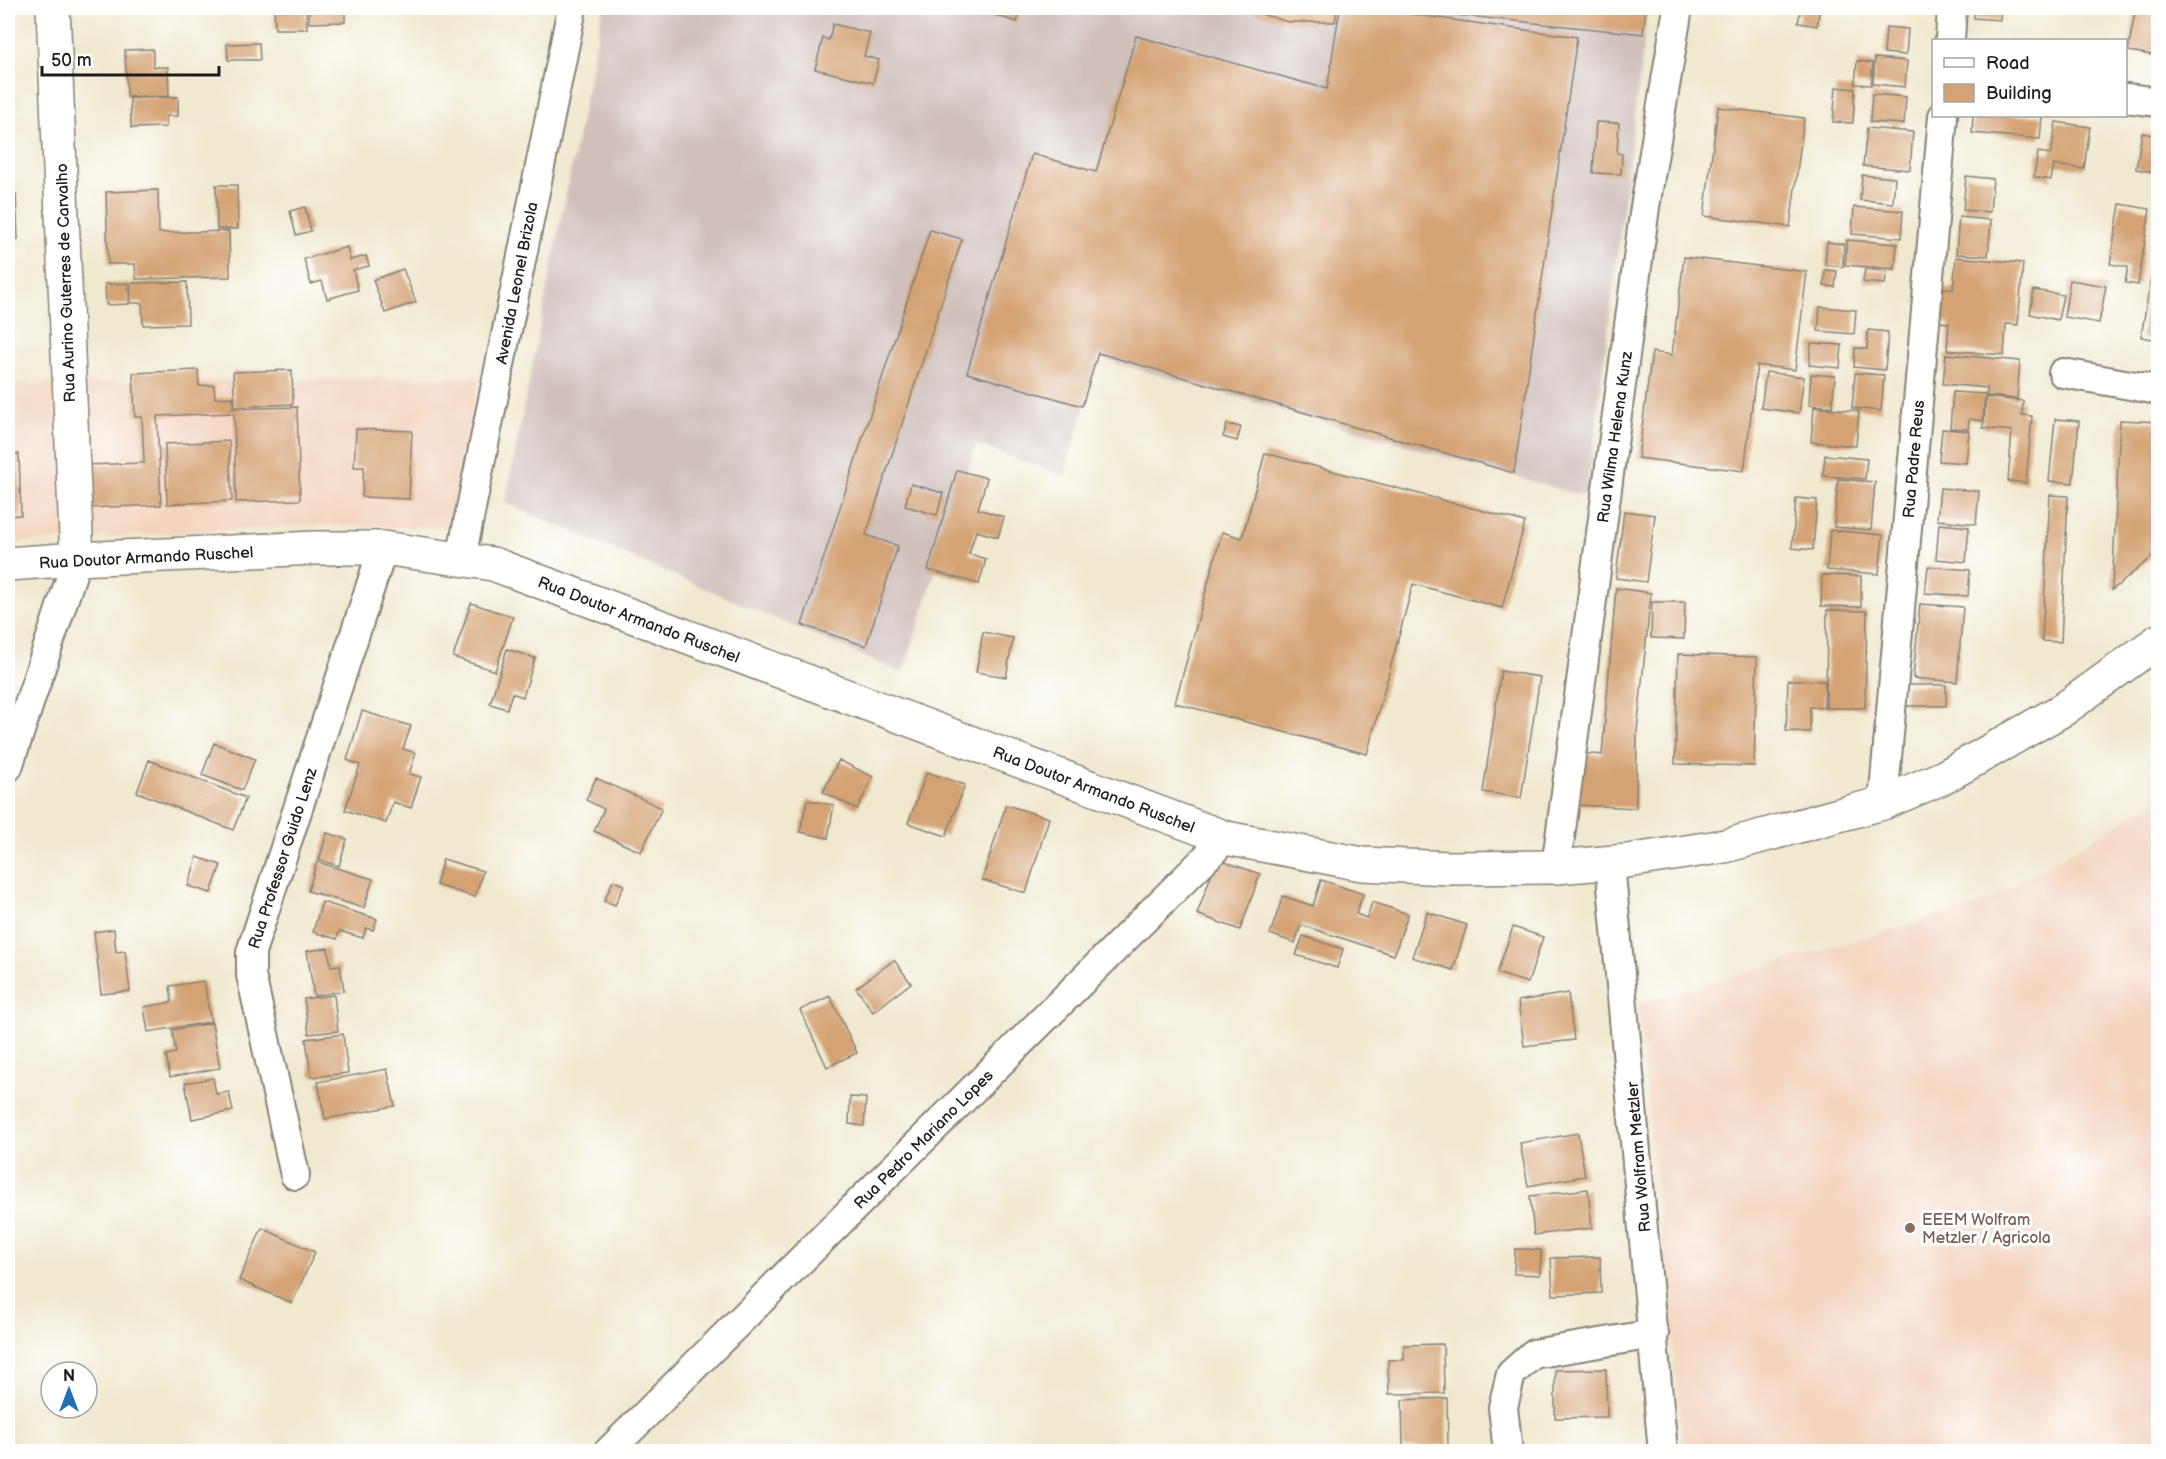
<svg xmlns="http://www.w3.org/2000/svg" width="2166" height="1459" font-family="'Balsamiq Sans',sans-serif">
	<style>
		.built { fill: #f3d4bf }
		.industrial { fill: #cfc0bb }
		.building { fill: #d4a273 }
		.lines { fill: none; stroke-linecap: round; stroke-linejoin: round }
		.street-casing { stroke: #868276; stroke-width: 32 }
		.secondary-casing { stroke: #868276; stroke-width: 36 }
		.street { stroke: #fff; stroke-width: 28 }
		.secondary { stroke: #fff; stroke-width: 33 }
		.education-dot { fill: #8d6e63; stroke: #fff; stroke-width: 2 }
		.labels { text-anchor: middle; stroke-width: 6; stroke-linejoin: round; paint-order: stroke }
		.street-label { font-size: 16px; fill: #1c1c1c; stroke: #fff }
		.education-label { font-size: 16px; fill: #785e54; stroke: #fff; text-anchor: start }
	</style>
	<rect width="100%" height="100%" fill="#fff"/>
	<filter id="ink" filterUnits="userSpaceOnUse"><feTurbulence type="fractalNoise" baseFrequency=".0167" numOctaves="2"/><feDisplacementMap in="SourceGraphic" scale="12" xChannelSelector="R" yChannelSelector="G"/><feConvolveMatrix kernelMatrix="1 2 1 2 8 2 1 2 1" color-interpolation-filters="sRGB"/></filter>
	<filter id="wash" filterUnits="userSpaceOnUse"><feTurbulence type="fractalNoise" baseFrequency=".008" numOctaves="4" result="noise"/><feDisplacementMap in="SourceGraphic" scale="24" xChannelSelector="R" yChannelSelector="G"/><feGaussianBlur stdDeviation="1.35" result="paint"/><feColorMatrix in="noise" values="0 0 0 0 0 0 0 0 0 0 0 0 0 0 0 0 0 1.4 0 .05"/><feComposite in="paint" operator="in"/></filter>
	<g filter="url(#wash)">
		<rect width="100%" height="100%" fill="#f0e8cf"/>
		<path class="built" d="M479 377 451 531 442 528 310 525 8 543V384Z
			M2158 800V1451H1683L1638 1004 1987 902Z"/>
		<path class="industrial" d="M603 8H1648L1587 497 1099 358 1064 476 976 444 903 673 505 503Z"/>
		<g id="blocks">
			<path class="building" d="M274 8H306L307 29H275Z
				M309 8H345V22L309 23Z
				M970 8H1021L1017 22Z
				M1241 8H1337L1335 22H1288Z
				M1340 8H1366L1577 37 1514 473 1098 353 1082 406 967 373 1032 154 1096 172 1136 36 1327 89Z
				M1408 8H1646L1643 34 1408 10Z
				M1801 8H1820L1817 26 1798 23Z
				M1975 8H2001L2000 20 1974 18Z
				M2135 12 2158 16V56L2128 51Z
				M833 24 870 33 864 56 879 60 873 83 815 69 823 38 829 40Z
				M1886 27 1908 29 1906 55 1884 53Z
				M259 43 260 60H228L227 44Z
				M153 49V67H168L169 96 127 97 125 50Z
				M1875 58 1907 61 1905 87 1873 84Z
				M8 59H12V91H8Z
				M1857 61 1873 63 1871 85 1855 84Z
				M1836 87 1855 89 1853 123 1833 122Z
				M1872 94 1906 97 1904 124 1870 122Z
				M178 97V116H166V127L131 128 130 98Z
				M1718 107 1804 118 1790 227 1704 216Z
				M1973 116H2042L2040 139 1972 133Z
				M1596 122 1619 123 1617 153 1622 154 1621 174 1593 173Z
				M2056 122 2090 127 2084 169 2054 165 2051 180 2034 177 2038 152 2051 154Z
				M1867 128 1913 132 1910 170 1863 166Z
				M2142 133 2158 136V173L2136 169Z
				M1862 175 1895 178 1893 203 1860 200Z
				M1966 176 1993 179 1990 212 1963 210Z
				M216 185H237L238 229H217Z
				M158 190 159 233 229 231 230 277 136 279 135 264H108L106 192Z
				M8 194H16L18 239 8 240Z
				M2120 204 2150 209 2138 285 2125 283 2128 267 2110 264Z
				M305 207 311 231 296 235 290 211Z
				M1854 207 1903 211 1901 238 1852 234Z
				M1959 217 1991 220 1988 256 1956 254Z
				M930 230 962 239 866 535 898 546 866 646 802 625Z
				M1847 240 1897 244 1895 269 1845 265Z
				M1827 242 1844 244 1843 267 1825 265Z
				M8 244H12L13 274H8Z
				M347 247 350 260 366 256 369 266 353 270 358 290 327 299 322 281 311 284 304 259Z
				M1684 257 1807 272 1795 370 1757 365 1744 471 1638 458 1652 352 1672 355Z
				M1956 257 2023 263 2018 325 2006 324 2004 355 1947 350 1949 323 1939 322 1942 288 1953 289Z
				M403 269 416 302 385 313 373 280Z
				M1865 269 1887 271 1885 284 1863 282Z
				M1825 270 1837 271 1835 287 1824 286Z
				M2151 277 2158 278V340L2141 337Z
				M2070 280 2106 286 2099 323 2064 317Z
				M187 282 188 324 143 325 142 303H131V283Z
				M129 283V304L106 305 105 284Z
				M2034 290 2063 295 2058 320 2030 314Z
				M1820 307 1856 310 1854 334 1818 331Z
				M1868 330 1888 332 1885 370 1854 367 1855 348 1867 349Z
				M8 335H11L12 366H8Z
				M1811 343 1842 345 1840 368 1809 365Z
				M1946 354 2020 361 2017 399 1987 396V388L1943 384Z
				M198 370 199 386 214 385 215 398 233 397V409L297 407 300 500 236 502 234 413 157 416 161 505 86 508 84 465 144 463 142 417H135L133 373Z
				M292 370 293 404 235 407 233 372Z
				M1766 372 1804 377 1799 413 1761 408Z
				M1855 373 1884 375 1881 411 1852 408Z
				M1811 374 1835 376 1832 407 1809 405Z
				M1953 392 1985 394 1983 421 1969 419 1968 429 1950 428Z
				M1986 397 2023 401 2022 415 2032 416 2026 483 2008 481 2012 431 1983 428Z
				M1814 407 1859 411 1856 446 1811 442Z
				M2055 419 2079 421 2073 483 2049 481Z
				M2120 420 2158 422V552L2112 590Z
				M1227 424 1241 427 1237 441 1223 437Z
				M356 429 412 431 409 499 362 497 364 467H354Z
				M1942 429 1969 431 1966 463 1939 461Z
				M229 441 232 501 167 504 165 444Z
				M1265 453 1525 522 1502 608 1413 584 1367 754 1175 703 1222 532 1242 538Z
				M8 454H19L21 515 8 516Z
				M1825 455 1867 459 1865 479 1823 476Z
				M957 470 987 478 978 509 1004 517 998 537 976 531 969 554 986 559 979 584 928 570Z
				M1838 479 1875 482 1871 530 1834 527Z
				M911 484 943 493 937 515 905 506Z
				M1940 488 1979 491 1976 524 1937 520Z
				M2050 495 2068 496 2061 642 2042 641Z
				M1796 498 1817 500 1813 550 1792 548Z
				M1624 511 1655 515 1646 582 1616 578Z
				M1939 524 1969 527 1966 562 1936 559Z
				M1830 530 1883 535 1879 574 1827 570Z
				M1928 566 1970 570 1968 596 1925 593Z
				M1822 575 1861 576V607L1821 606Z
				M1616 588 1651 593 1637 731 1636 808 1579 805 1582 753 1602 755Z
				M1652 602H1685L1684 639 1651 638Z
				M471 603 513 617 495 671 453 657Z
				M1920 604 1963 607 1957 682 1913 678Z
				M1827 610 1867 611 1865 708H1826Z
				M983 632 1013 638 1006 677 976 672Z
				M507 649 535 658 523 697 512 693 507 709 490 704Z
				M1678 654 1757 657 1754 766 1675 764Z
				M1501 671 1540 677 1521 798 1483 792Z
				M1788 680 1825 681 1824 708 1810 707V732L1786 731Z
				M1905 685H1946V706H1905Z
				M362 711 411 726 403 749 416 753 409 774 421 777 411 808 393 802 386 823 345 810 360 765 347 760Z
				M214 743 255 759 242 790 202 775Z
				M149 760 246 798 233 830 137 792Z
				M839 760 873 777 857 809 823 792Z
				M927 772 965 785 946 836 908 823Z
				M596 778 662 808 641 852 594 831 604 809 586 800Z
				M807 800 834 805 828 838 800 832Z
				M1006 805 1049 818 1026 893 982 880Z
				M327 833 347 839 339 866 319 860Z
				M197 857 221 865 211 893 188 886Z
				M443 859 483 871 475 897 436 885Z
				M1217 859 1260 874 1240 930 1197 914Z
				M317 862 373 879 364 908 308 891Z
				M1321 880 1363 894 1356 914 1367 918 1372 902 1408 914 1394 955 1301 925 1295 943 1270 934 1283 896 1313 906Z
				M613 881 624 885 615 905 604 901Z
				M322 902 377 919 373 930 366 928 363 938 339 931 337 939 313 932Z
				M1427 912 1467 925 1453 970 1412 957Z
				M1513 927 1543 937 1528 983 1497 973Z
				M114 929 116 952 125 951 130 991 101 994 94 932Z
				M1303 936 1343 949 1337 968 1296 955Z
				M328 948 331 966 340 965 344 991 314 996 307 951Z
				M894 960 911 983 873 1012 856 988Z
				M204 981 211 1022 148 1032 144 1007 172 1002 170 986Z
				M1568 993 1574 1040 1524 1046 1518 1001Z
				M334 995 338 1031 309 1034 304 999Z
				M830 996 857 1053 827 1067 800 1010Z
				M212 1023 220 1068 170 1077 166 1055 176 1053 172 1030Z
				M343 1034 348 1073 311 1077 306 1039Z
				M387 1069 395 1106 325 1119 318 1082Z
				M213 1078 216 1094 229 1092 233 1111 192 1119 185 1083Z
				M850 1097 866 1098 864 1126 849 1124Z
				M1578 1133 1585 1176 1528 1186 1520 1143Z
				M1588 1189 1592 1228 1534 1235 1530 1196Z
				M262 1228 315 1252 292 1303 239 1280Z
				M1515 1249 1541 1250 1540 1275 1514 1274Z
				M1600 1257 1601 1293 1553 1295 1551 1258Z
				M1443 1344 1444 1393 1389 1394 1388 1360H1404V1345Z
				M1606 1369 1607 1417 1555 1418V1370Z
				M1447 1398 1448 1446 1403 1448 1402 1400Z"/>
		</g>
	</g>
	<g filter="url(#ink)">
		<use href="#blocks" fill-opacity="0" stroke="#868276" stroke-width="1.5"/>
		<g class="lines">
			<defs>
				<path id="street" d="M1950 40 1952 8
					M2126 98 2158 102
					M2063 373 2158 390
					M461 558 572 8
					M8 767 77 559
					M1883 803 1943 116
					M1610 863 1663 1452
					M1556 867 1645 207 1678 8
					M295 1175 251 975V952L383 548
					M608 1452 1226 838
					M1508 1452 1503 1407 1511 1374 1533 1354 1654 1334"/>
				<path id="secondary" d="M53 8 77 559
					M8 564 77 559 315 548H383L493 564 1226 838 1362 864 1450 868 1556 867 1627 861 1725 846 1883 803 1944 777 2064 709 2158 641"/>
			</defs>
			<use href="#street" class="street-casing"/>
			<use href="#secondary" class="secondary-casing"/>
			<use href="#street" class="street"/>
			<use href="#secondary" class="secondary"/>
		</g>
	</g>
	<circle class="education-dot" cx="1910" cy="1228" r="6"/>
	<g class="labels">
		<g class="street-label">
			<text transform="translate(65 283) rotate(-92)" y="6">Rua Aurino Guterres de Carvalho</text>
			<text transform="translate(516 283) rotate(-79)" y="6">Avenida Leonel Brizola</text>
			<text transform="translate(1614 437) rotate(-82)" y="6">Rua Wilma Helena Kunz</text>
			<text transform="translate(1913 459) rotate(-85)" y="6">Rua Padre Reus</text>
			<text transform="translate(146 557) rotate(-3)" y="6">Rua Doutor Armando Ruschel</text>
			<text transform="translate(639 619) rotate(21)" y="6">Rua Doutor Armando Ruschel</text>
			<text transform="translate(1094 789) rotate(21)" y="6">Rua Doutor Armando Ruschel</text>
			<text transform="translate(282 858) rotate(-72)" y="6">Rua Professor Guido Lenz</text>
			<text transform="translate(923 1139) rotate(-45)" y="6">Rua Pedro Mariano Lopes</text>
			<text transform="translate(1638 1157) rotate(-95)" y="6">Rua Wolfram Metzler</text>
		</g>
		<g class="education-label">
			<text x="1922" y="1225">EEEM Wolfram<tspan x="1922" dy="18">Metzler / Agricola</tspan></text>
		</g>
	</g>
	<rect width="2166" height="1459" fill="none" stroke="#fff" stroke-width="30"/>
	<rect x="1932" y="39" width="195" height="78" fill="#ffffff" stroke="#a4a4a4" stroke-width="1.5"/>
	<rect x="1944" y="58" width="30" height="9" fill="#ffffff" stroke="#a4a4a4" stroke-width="1.5"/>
	<text x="1986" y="69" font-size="18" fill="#1c1c1c">Road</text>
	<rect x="1944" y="84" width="30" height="18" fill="#d4a273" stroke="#a4a4a4" stroke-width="1.5"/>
	<text x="1986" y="99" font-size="18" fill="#1c1c1c">Building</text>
	<g transform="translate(69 1390)"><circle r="28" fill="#ffffff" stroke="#a4a4a4" stroke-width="1.5"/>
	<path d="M0-4.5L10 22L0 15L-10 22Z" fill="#1f6fb2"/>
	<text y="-9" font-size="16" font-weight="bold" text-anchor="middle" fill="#1c1c1c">N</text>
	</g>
	<path d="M42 66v9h177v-9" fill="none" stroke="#1c1c1c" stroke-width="3"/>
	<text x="51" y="66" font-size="18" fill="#1c1c1c" stroke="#ffffff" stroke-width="4.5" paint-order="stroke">50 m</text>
</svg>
